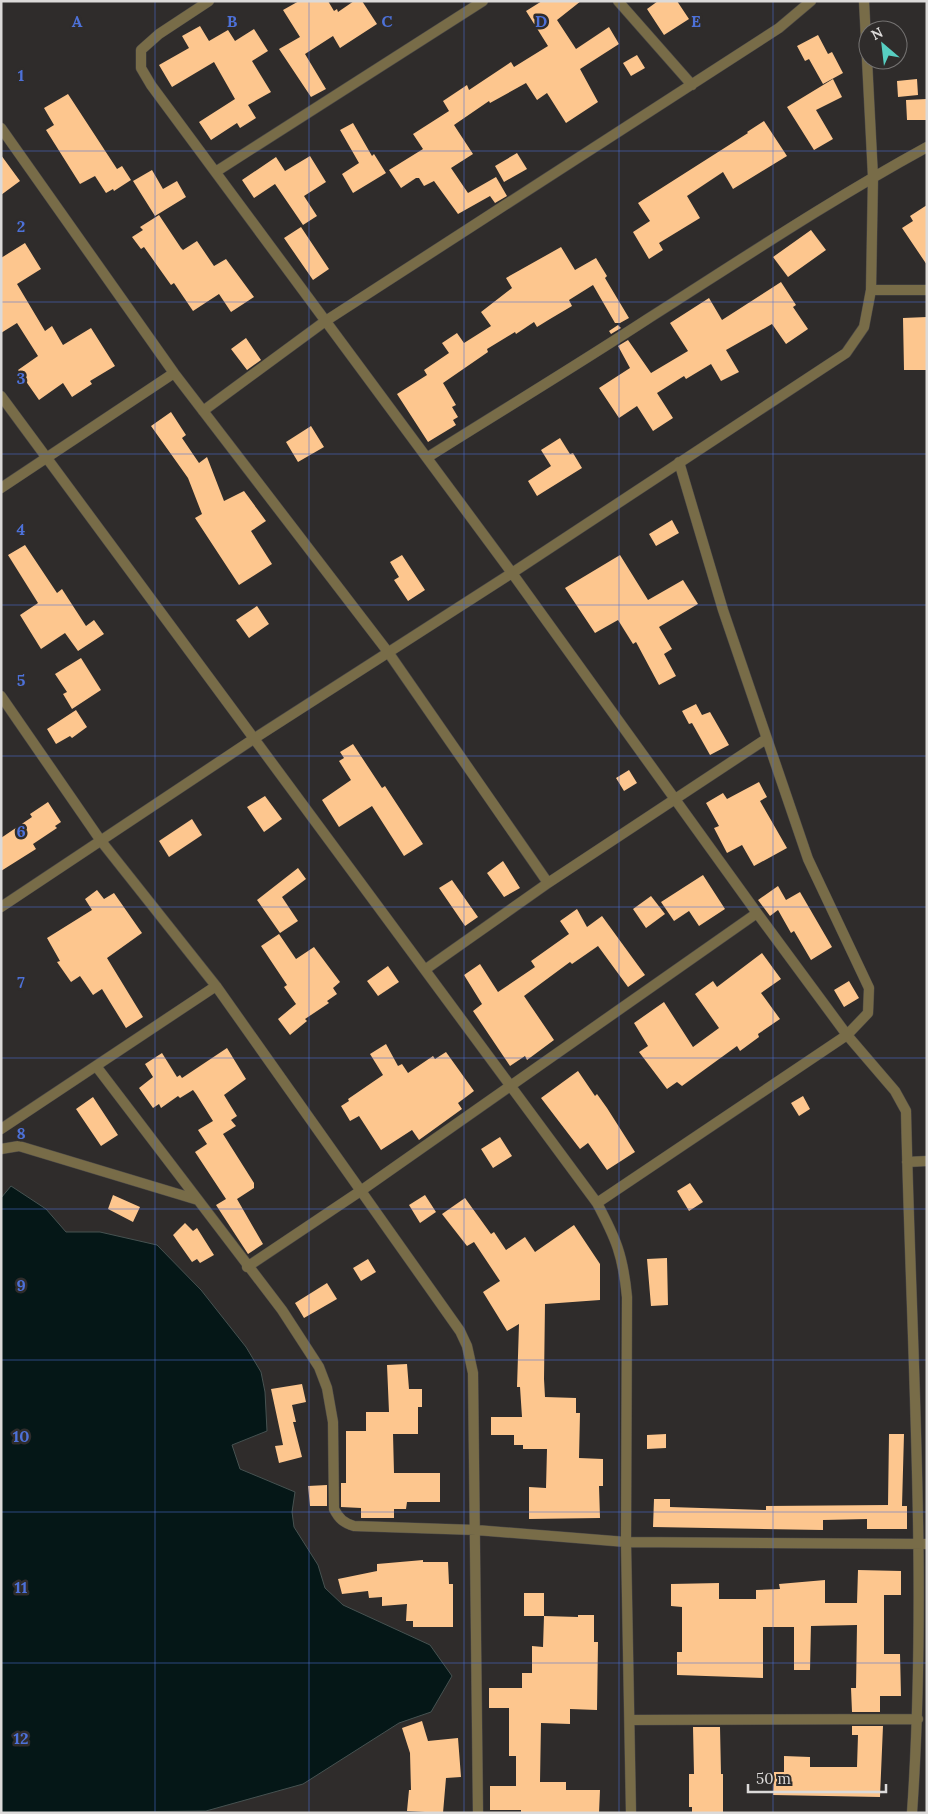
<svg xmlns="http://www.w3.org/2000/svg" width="928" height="1814" font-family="Lora,serif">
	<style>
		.water { fill: #051717; stroke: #465251 }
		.building { fill: #fdc68e }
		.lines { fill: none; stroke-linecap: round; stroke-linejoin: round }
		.minor-casing { stroke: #4b4847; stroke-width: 11 }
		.minor { stroke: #786c48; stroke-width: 10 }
		.grid { fill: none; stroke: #4d71d8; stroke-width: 1; stroke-opacity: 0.55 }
		.grid-label { font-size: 16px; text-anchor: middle; font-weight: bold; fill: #4d71d8; stroke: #2f2c2b; stroke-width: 5; stroke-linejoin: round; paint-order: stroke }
	</style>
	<rect width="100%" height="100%" fill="#2f2c2b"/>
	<path class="water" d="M11 1186 46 1209 66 1232H100L157 1245 201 1290 246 1347 261 1372 265 1392 267 1431 232 1445 240 1469 295 1492 292 1512 294 1527 318 1565 325 1588 343 1605 430 1645 452 1676 431 1712 399 1723 303 1784 206 1811 1 1813V1198Z"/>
	<path class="building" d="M299 1H328L334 11 337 9 338 12 354 1H362L377 24 340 48 333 36 305 54 326 89 311 97 279 49 300 37 283 10Z
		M542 1H581L557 20 576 49 609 27 619 44 580 69 598 102 566 123 547 93 537 100 526 83 490 103 489 101 454 125 473 154 451 168 468 193 496 177 507 196 495 203 490 196 458 214 434 181 424 186 419 178H416L401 188 389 170 423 149 413 134 449 111 443 101 467 85 469 90 511 62 514 67 548 46 526 11Z
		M658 1H677L689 19 664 35 647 9Z
		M200 26 209 41 228 30 235 41 254 29 268 51 252 61 271 92 248 105 256 118 240 128 237 123 211 140 199 122 235 99 214 62 172 87 159 65 189 48 182 36Z
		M818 35 828 54 832 52 843 73 823 84 809 59 805 61 797 46Z
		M637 55 645 68 631 76 623 63Z
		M833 79 842 97 816 110 833 139 814 150 787 107Z
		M917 79 918 95 898 97 897 81Z
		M68 94 117 169 122 166 131 180 114 191 113 189 106 193 95 176 80 184 46 130 54 125 44 108Z
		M927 99V120H907L906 100Z
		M764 121 787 156 733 189 723 172 687 196 700 218 659 243 663 250 649 259 633 232 650 221 638 203 748 133 747 132Z
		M353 123 372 156 374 154 386 173 353 193 342 174 359 163 340 130Z
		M517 153 527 169 504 182 495 166Z
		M1 155 20 181 1 195Z
		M310 156 326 182 304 196 317 216 303 225 275 184 254 198 242 180 276 157 285 171Z
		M152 170 163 189 177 181 186 197 155 216 133 181Z
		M927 205V265L902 228 913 221 910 216Z
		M159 215 181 248 183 250 197 241 214 266 226 259 254 297 231 312 219 294 193 311 174 283 171 285 144 247 141 249 132 237 143 230 140 227Z
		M301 227 329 269 313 280 284 238Z
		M811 230 826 250 788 277 773 257Z
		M25 243 41 269 17 284 45 331 52 326 63 345 91 328 115 366 90 381 92 384 72 397 63 383 39 400 18 370 38 356 17 323 1 333V258Z
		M561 247 575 270 596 258 607 276 605 278 629 318 620 323H615L593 285 569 300 572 306 550 319 537 327 534 322 516 334 515 332 487 349 488 352 443 383 456 405 452 407 458 417 453 420 456 425 428 442 397 394 427 375 424 370 449 353 442 343 457 333 464 343 491 326 481 312 512 288 506 278Z
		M781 282 796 305 793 307 808 329 786 344 772 324 726 350 739 372 721 381 711 364 686 379 684 376 657 393 673 418 653 431 637 406 619 418 599 388 630 368 618 346 628 340 651 373 688 351 670 323 709 298 722 320Z
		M927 317V370H904L903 318Z
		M618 325 621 328 611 334 609 331Z
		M246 338 261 360 247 370 231 349Z
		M171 412 186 435 182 438 199 463 207 457 224 501 244 491 266 521 251 531 272 564 239 585 195 518 202 514 188 478 151 426Z
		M311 426 324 447 298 462 286 442Z
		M560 438 570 454 573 453 582 468 537 496 528 481 551 466 541 450Z
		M672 520 679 533 656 546 649 534Z
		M25 545 57 593 62 589 86 626 94 620 104 634 78 651 65 633 41 649 20 615 38 603 8 555Z
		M402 555 425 590 408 601 394 580 399 577 390 562Z
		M620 555 648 600 683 580 698 604 659 627 672 649 664 654 676 676 659 685 636 642 633 644 618 620 595 633 565 588Z
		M257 606 269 624 249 638 236 620Z
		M81 658 101 690 72 709 63 694 67 692 55 674Z
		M696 704 702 715 710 712 729 745 710 755 692 723 689 724 682 711Z
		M76 710 87 727 72 738 70 736 56 744 47 729Z
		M353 744 382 788 385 786 423 844 404 856 372 806 339 827 322 800 351 780 339 761 344 758 340 752Z
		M629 770 637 783 624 791 616 778Z
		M759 782 767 797 760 801 787 848 754 866 742 845 727 853 714 828 719 826 706 803 723 793 727 799Z
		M265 796 282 819 264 832 247 807Z
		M48 802 61 822 55 826 57 828 33 844 36 849 1 871V838L32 817 30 814Z
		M192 819 202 835 169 857 159 841Z
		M503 861 520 888 504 897 487 873Z
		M298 868 306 879 282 897 298 921 280 933 257 900Z
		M703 875 725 909 699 926 689 911 674 921 661 902Z
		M452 880 478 917 465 926 439 888Z
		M778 886 786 900 800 892 832 947 811 960 794 931 791 933 778 910 770 916 758 900Z
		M97 890 104 899 114 893 142 933 107 958 143 1017 126 1028 102 989 93 995 80 976 71 982 57 962 60 961 47 938 92 910 85 899Z
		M651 896 665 914 646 928 633 909Z
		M577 909 587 927 602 916 645 975 628 987 598 946 572 964 570 962 524 996 554 1040 527 1060 525 1056 510 1066 473 1011 482 1004 464 975 480 964 498 992 535 967 531 961 569 934 560 921Z
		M279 934 296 959 314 947 340 982 333 988 337 994 327 1001 329 1003 305 1019 307 1021 290 1035 278 1019 296 1004 284 987 287 985 261 946Z
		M762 953 781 979 761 993 780 1019 758 1034 759 1037 740 1051 737 1046 682 1086 677 1082 667 1089 639 1052 648 1046 634 1023 664 1002 693 1047 719 1028 695 994 713 981 717 987Z
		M388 966 399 982 378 996 367 981Z
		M849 981 859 998 844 1007 834 990Z
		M386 1044 398 1066 402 1064 408 1073 433 1056 435 1059 446 1052 474 1091 458 1103 462 1109 419 1140 412 1130 381 1150 359 1116 350 1121 341 1106 349 1101 348 1099 383 1075 370 1054Z
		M227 1048 246 1079 224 1095 237 1116 231 1120 236 1126 223 1134 254 1183V1188L237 1199 263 1244 248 1254 216 1205 226 1199 195 1152 207 1144 198 1130 213 1121 196 1094 193 1090 180 1098 178 1096 161 1108 159 1104 153 1108 139 1088 153 1077 145 1064 162 1053 177 1077 180 1075 182 1078Z
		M578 1071 595 1096 597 1094 607 1108 635 1152 607 1170 588 1143 580 1149 541 1098Z
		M803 1096 810 1109 799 1116 791 1103Z
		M93 1097 118 1135 101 1146 76 1109Z
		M500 1137 512 1156 493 1168 481 1149Z
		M690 1183 703 1202 689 1211 677 1191Z
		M113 1195 140 1207 133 1222 108 1209Z
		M425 1195 436 1212 420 1223 409 1205Z
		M465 1198 491 1234 494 1232 506 1250 525 1237 535 1252 574 1225 600 1264V1300L545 1304 544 1379 545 1397 576 1398V1413H580L579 1458 603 1459V1486H599L600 1518 529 1519V1487L546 1488 547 1449H523V1445H514V1435H491V1417H522L520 1387H517L519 1324 507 1331 483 1292 500 1281 474 1242 467 1246 442 1214Z
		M185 1223 193 1231 197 1228 214 1255 200 1263 197 1259 192 1262 173 1235Z
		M667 1258 668 1305 651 1306 647 1259Z
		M368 1259 376 1272 361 1281 353 1268Z
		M327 1283 337 1299 304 1318 295 1303Z
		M407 1364 409 1389H422V1407H418V1434H393L394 1473H440V1502H407L406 1509H394V1518H361V1508L341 1507V1483H346V1431H366V1412H389L387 1365Z
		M302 1384 306 1402 292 1405 296 1422H293L302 1457 279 1463 275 1446 283 1445 271 1389Z
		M666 1434V1448L647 1449V1435Z
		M889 1434H904L902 1506H907V1529H867V1519L823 1520V1530L653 1527 654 1499H670V1507L766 1510V1506L888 1505Z
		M327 1485V1506H310L308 1486Z
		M423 1560V1562H448L449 1584H453V1627H413V1621H406L407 1604 382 1606V1597L369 1598 368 1591 342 1594 338 1579 377 1571V1564Z
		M858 1570 901 1571V1595H884V1654H900L901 1696H880V1712H852L851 1688H856L857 1625 811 1626 810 1670H794V1627H763V1678L677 1675V1652H682V1607L671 1606V1584L719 1583V1599H756V1590L780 1589 779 1584 825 1580V1603H857Z
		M524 1593H544V1616H524Z
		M578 1615H594V1642H598L597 1710 570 1709V1724L541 1723 540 1782H566V1790H600L599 1813H521V1810H490V1786H516V1756H509V1708H489V1688H522V1673H532V1646L543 1647 544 1616 578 1617Z
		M422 1721 428 1741 458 1738 461 1777 446 1778 443 1813 407 1811 409 1790H411L410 1753 402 1728Z
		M852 1726H883L880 1797 773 1795 774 1772H784V1756L810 1757V1767H857L858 1735H852Z
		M693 1727H720L721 1774H723V1813H692V1807H689V1774H694Z"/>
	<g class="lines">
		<defs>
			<path id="minor" d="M209 1 159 34 141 50V68L151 85 512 573 757 913 847 1035 895 1091 906 1111C911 1345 928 1579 912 1813
				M618 1 692 85
				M1 128 174 373 388 652 548 883
				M217 171 483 1
				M871 290H927
				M1 396 597 1203C616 1239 623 1255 627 1297L626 1542 631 1813
				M203 411 324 322 779 28 811 1
				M428 457C501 411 574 367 646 320 739 261 830 200 927 147
				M1 488 174 373
				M1 696 101 841 216 986 460 1331 467 1346 473 1373 478 1813
				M1 907 255 738 512 573 846 353 864 327 871 290 873 177 864 1
				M426 969 548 883 766 739
				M96 1066 282 1310 319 1367 327 1388 333 1422 334 1509C339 1519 344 1523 354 1526L476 1530 626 1542 927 1544
				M1 1129 216 986
				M1 1149 19 1146 198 1200
				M907 1162 927 1161
				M597 1203 847 1035 868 1013 869 988 808 859 723 610 679 462
				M247 1267 362 1190 757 913
				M630 1720 918 1719"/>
		</defs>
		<use href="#minor" class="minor-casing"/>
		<use href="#minor" class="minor"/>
	</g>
	<path class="grid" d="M155 1V1813M309 1V1813M464 1V1813M619 1V1813M773 1V1813M1 151H927M1 302H927M1 454H927M1 605H927M1 756H927M1 907H927M1 1058H927M1 1209H927M1 1360H927M1 1512H927M1 1663H927"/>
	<g class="grid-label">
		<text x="77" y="27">A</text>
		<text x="232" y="27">B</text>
		<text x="387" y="27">C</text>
		<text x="541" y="27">D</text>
		<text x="696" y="27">E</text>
		<text x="21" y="81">1</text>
		<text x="21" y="232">2</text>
		<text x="21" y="384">3</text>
		<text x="21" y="535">4</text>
		<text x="21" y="686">5</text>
		<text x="21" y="837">6</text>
		<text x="21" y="988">7</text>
		<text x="21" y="1139">8</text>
		<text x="21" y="1291">9</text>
		<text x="21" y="1442">10</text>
		<text x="21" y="1593">11</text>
		<text x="21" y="1744">12</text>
	</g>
	<rect width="928" height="1814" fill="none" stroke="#dcdad9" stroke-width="5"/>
	<g transform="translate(883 45) rotate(332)"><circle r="24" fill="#2f2c2b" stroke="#747271"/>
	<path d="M0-4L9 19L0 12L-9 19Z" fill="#57cec1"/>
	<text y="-8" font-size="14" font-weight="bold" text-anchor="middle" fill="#dcdad9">N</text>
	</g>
	<path d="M748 1784v8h138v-8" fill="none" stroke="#dcdad9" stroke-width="2.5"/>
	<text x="756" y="1784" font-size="15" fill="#dcdad9" stroke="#2f2c2b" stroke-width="4" paint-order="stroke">50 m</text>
</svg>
